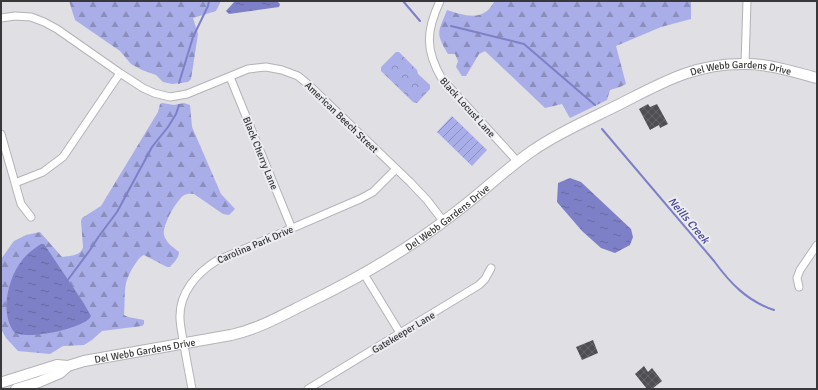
<svg xmlns="http://www.w3.org/2000/svg" width="818" height="390" font-family="Signika,sans-serif">
	<style>
		.forest { fill: url(#forest-firs) }
		.park { fill: url(#park-crowns) }
		.garden { fill: url(#garden-furrows) }
		.water { fill: url(#water-ripples) }
		.lines { fill: none; stroke-linecap: round; stroke-linejoin: round }
		.stream { stroke: #7d80c7; stroke-width: 2 }
		.building { fill: url(#building-cross-hatch) }
		.street-casing { stroke: #b3b3b8; stroke-width: 9 }
		.secondary-casing { stroke: #b3b3b8; stroke-width: 12 }
		.street { stroke: #fff; stroke-width: 7 }
		.secondary { stroke: #fff; stroke-width: 10 }
		.labels { text-anchor: middle; stroke-width: 4; stroke-linejoin: round; paint-order: stroke }
		.street-label { font-size: 10px; fill: #38383a; stroke: #ecedf1 }
		.water-label { font-size: 11px; font-style: italic; fill: #464297; stroke: #ecedf1 }
	</style>
	<defs>
		<pattern id="forest-firs" width="22" height="20" patternUnits="userSpaceOnUse"><rect width="22" height="20" fill="#a9ade8"/><path d="M5 1l3.5 6h-7zM16 11l3.5 6h-7z" fill="#8b8ebd"/></pattern>
		<pattern id="park-crowns" width="20" height="18" patternUnits="userSpaceOnUse"><rect width="20" height="18" fill="#a9ade8"/><path d="M2 6a3 3 0 1 1 6 0M12 15a3 3 0 1 1 6 0" fill="none" stroke="#8b8ebd"/></pattern>
		<pattern id="garden-furrows" width="10" height="10" patternUnits="userSpaceOnUse"><rect width="10" height="10" fill="#a9ade8"/><path d="M-1 1l2-2M0 10L10 0M9 11l2-2" fill="none" stroke="#8b8ebd"/></pattern>
		<pattern id="water-ripples" width="26" height="14" patternUnits="userSpaceOnUse"><rect width="26" height="14" fill="#7d80c7"/><path d="M2 4q2-2 4 0t4 0M15 11q2-2 4 0t4 0" fill="none" stroke="#676aa3"/></pattern>
		<pattern id="building-cross-hatch" width="8" height="8" patternUnits="userSpaceOnUse"><rect width="8" height="8" fill="#4f4f53"/><path d="M0 0l8 8M0 8l8-8" fill="none" stroke="#66666a"/></pattern>
	</defs>
	<rect width="100%" height="100%" fill="#dfdfe4"/>
	<path class="forest" d="M69 1H221L216 11 193 18 198 34 191 79 188 82 172 84 163 82 156 75 142 70 131 64 120 51 75 20Z
		M495 1H691V19L661 27 616 46 626 84 620 87 610 90 607 100 570 118 562 104 545 108 485 51 479 54 466 76H462L456 67 458 61 455 54H448C435 32 438 33 447 10 460 14 475 20 487 11 491 8 492 4 495 1Z
		M162 103 174 105 184 103 190 105 192 127 221 194 235 209 229 215 223 214 194 194C188 193 183 194 180 199 174 205 162 227 164 235 166 243 173 247 179 252 179 258 174 262 170 267H167L144 255C137 257 128 276 126 283 124 293 125 305 124 315L128 317 144 320V324L142 326 102 331 92 340 84 345 63 346 50 354 18 351 6 338 1 329V259L14 241 26 235 40 232 62 257C70 256 81 256 83 247L81 221 82 218 101 206 158 112 160 104Z"/>
	<path class="park" d="M396 52H399L417 70 418 74 430 85V89L417 103 413 102 381 71V67Z"/>
	<path class="garden" d="M452 116 487 150 472 166 437 132Z"/>
	<path class="water" d="M235 1H277L280 4 279 7 229 14 226 11Z
		M570 178 581 182 631 229 633 237 630 245 615 253 601 248 582 231 557 202 558 183Z
		M41 244H44L83 302 91 316C87 328 25 341 14 332 0 313 7 279 23 259 28 253 35 248 41 244Z"/>
	<g class="lines">
		<path class="stream" d="M403 1 420 21
			M451 26 524 44 595 105
			M179 83 193 37 208 6 209 1
			M602 129 714 261C730 283 747 301 774 310
			M67 281 90 250 99 236 117 212 152 147 168 127 176 114 179 105"/>
	</g>
	<path class="building" d="M648 104 650 107 657 104 668 124 660 128 659 125 650 130 639 109Z
		M593 340 598 353 582 360 576 347Z
		M644 366 648 372 652 368 662 381 652 389H647L635 374Z"/>
	<g class="lines">
		<defs>
			<path id="street" d="M440 1C426 31 425 50 442 79L518 162
				M1 18 15 16 31 17 44 22 57 29 120 73 143 88 154 93 170 97 187 94 248 69 266 67 282 70 298 76 310 86 410 182 427 200 444 222
				M745 64 747 1
				M230 77 292 229
				M1 134 21 204 31 217
				M15 183 43 172 63 157 120 73
				M364 274 400 333
				M799 287 797 278 800 270 817 245
				M192 389C189 373 186 356 183 340 182 333 180 325 180 318 179 293 197 273 216 261L360 199 373 192 396 169
				M308 389 479 285 485 279 491 268"/>
			<g id="secondary">
				<path d="M3 382 57 365 68 366"/>
				<path id="s1" d="M16 389 39 382 60 373 68 366 84 361 231 335C258 329 281 316 305 304 357 279 406 251 452 215 481 194 506 168 535 149 561 131 595 117 624 102 665 81 697 63 746 64 770 64 794 72 817 78"/>
			</g>
		</defs>
		<use href="#street" class="street-casing"/>
		<use href="#secondary" class="secondary-casing"/>
		<use href="#street" class="street"/>
		<use href="#secondary" class="secondary"/>
	</g>
	<g class="labels">
		<g class="street-label">
			<text dy="4" stroke="none"><textPath href="#s1" startOffset="807">Del Webb Gardens Drive</textPath></text>
			<text transform="translate(468 107) rotate(48)" y="4">Black Locust Lane</text>
			<text transform="translate(342 117) rotate(44)" y="4">American Beech Street</text>
			<text transform="translate(261 153) rotate(68)" y="4">Black Cherry Lane</text>
			<text dy="4" stroke="none"><textPath href="#s1" startOffset="471">Del Webb Gardens Drive</textPath></text>
			<text transform="translate(255 244) rotate(-23)" y="4">Carolina Park Drive</text>
			<text transform="translate(403 332) rotate(-31)" y="4">Gatekeeper Lane</text>
			<text dy="4" stroke="none"><textPath href="#s1" startOffset="136">Del Webb Gardens Drive</textPath></text>
		</g>
		<g class="water-label">
			<text transform="translate(689 220) rotate(50)" y="4">Neills Creek</text>
		</g>
	</g>
	<rect width="818" height="390" fill="none" stroke="#38383a" stroke-width="4"/>
</svg>
